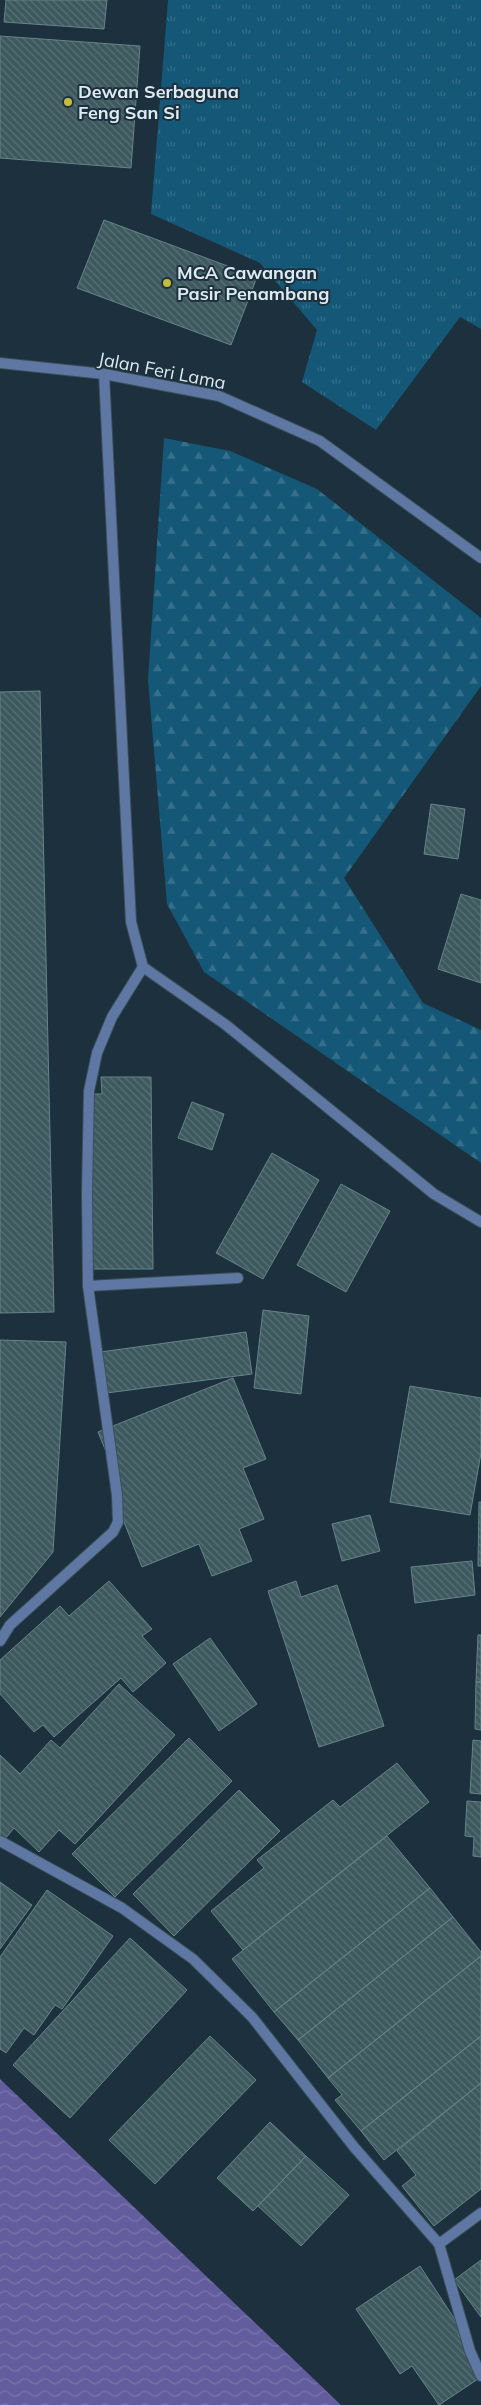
<svg xmlns="http://www.w3.org/2000/svg" width="481" height="2405" font-family="Mulish,sans-serif">
	<style>
		.grass { fill: url(#grass-tufts) }
		.forest { fill: url(#forest-firs) }
		.water { fill: url(#water-waves) }
		.building { fill: url(#building-back-hatch); stroke: #668489 }
		.lines { fill: none; stroke-linecap: round; stroke-linejoin: round }
		.service-casing { stroke: #3b4f5a; stroke-width: 12 }
		.minor-casing { stroke: #3b4f5a; stroke-width: 12 }
		.service { stroke: #5e78a3; stroke-width: 10 }
		.minor { stroke: #5e78a3; stroke-width: 10 }
		.poi-dot { fill: #c6bc3c; stroke: #1c313d; stroke-width: 2 }
		.labels { text-anchor: middle; stroke-width: 4; stroke-linejoin: round; paint-order: stroke }
		.poi-label { font-size: 18px; font-weight: bold; fill: #deeaf2; stroke: #1c313d; text-anchor: start }
		.street-label { font-size: 18px; fill: #deeaf2; stroke: #1c313d }
	</style>
	<defs>
		<pattern id="grass-tufts" width="24" height="20" patternUnits="userSpaceOnUse" patternTransform="scale(1.25)"><rect width="24" height="20" fill="#145776"/><path d="M3 7l-1-3M5 7V3M7 7l1-3M15 17l-1-3M17 17v-4M19 17l1-3" fill="none" stroke="#366f8a"/></pattern>
		<pattern id="forest-firs" width="22" height="20" patternUnits="userSpaceOnUse" patternTransform="scale(1.25)"><rect width="22" height="20" fill="#145776"/><path d="M5 1l3.5 6h-7zM16 11l3.5 6h-7z" fill="#366f8a"/></pattern>
		<pattern id="water-waves" width="16" height="10" patternUnits="userSpaceOnUse" patternTransform="scale(1.25)"><rect width="16" height="10" fill="#635d9e"/><path d="M0 5q4-4 8 0t8 0" fill="none" stroke="#7974ac"/></pattern>
		<pattern id="building-back-hatch" width="6" height="6" patternUnits="userSpaceOnUse" patternTransform="scale(1.25)"><rect width="6" height="6" fill="#3d595e"/><path d="M-1 5l2 2M0 0l6 6M5-1l2 2" fill="none" stroke="#597176"/></pattern>
	</defs>
	<rect width="100%" height="100%" fill="#1c313d"/>
	<path class="grass" d="M168 0H481V329L460 317 376 430 302 382 317 330 260 263 151 214Z"/>
	<path class="forest" d="M164 438 230 451 317 489 481 618V686L344 878 423 1003 481 1030V1163L204 972 167 904 148 680Z"/>
	<path class="water" d="M0 2079 341 2405H0Z"/>
	<path class="building" d="M6 0H107L104 29 4 22Z
		M0 36 140 46 131 168 0 158Z
		M104 220 257 277 231 345 77 288Z
		M40 691 54 1312 0 1313V692Z
		M431 804 465 809 458 859 424 854Z
		M461 894 481 900V983L438 969Z
		M101 1077H151L153 1269H90L88 1094H102Z
		M192 1102 224 1114 212 1150 178 1138Z
		M272 1153 319 1180 263 1279 216 1253Z
		M341 1184 390 1211 346 1292 297 1265Z
		M263 1310 309 1316 301 1394 254 1388Z
		M246 1332 252 1374 99 1394 93 1353Z
		M0 1340 66 1342 53 1552 0 1617Z
		M233 1378 266 1459 243 1468 264 1519 239 1529 252 1561 212 1576 199 1544 142 1567 110 1487 119 1483 98 1432Z
		M410 1386 481 1398V1453L470 1515 390 1502Z
		M479 1502H481V1566H478Z
		M370 1515 380 1551 342 1561 332 1524Z
		M472 1561 475 1595 415 1603 411 1567Z
		M109 1581 152 1629 142 1636 166 1663 133 1692 121 1678 54 1737 43 1725 34 1732 0 1694V1660L60 1606 69 1616Z
		M296 1581 301 1597 337 1585 384 1726 319 1747 268 1591Z
		M478 1635H481V1682H476Z
		M210 1638 257 1704 219 1731 173 1664Z
		M476 1682H481V1730L475 1729Z
		M119 1684 175 1735 75 1844 59 1830 39 1852 14 1828 4 1840 0 1836V1755L20 1774 51 1740 60 1748Z
		M189 1738 232 1781 115 1897 72 1854Z
		M473 1740 481 1741V1794L470 1793Z
		M397 1763 429 1802 243 1950 211 1911 264 1868 257 1860 333 1800 340 1807Z
		M239 1790 280 1831 174 1936 133 1894Z
		M467 1801 481 1802V1857L473 1856 474 1837 465 1836Z
		M387 1836 430 1888 274 2012 232 1959Z
		M0 1882 32 1905 0 1949Z
		M430 1888 453 1917 298 2040 274 2012Z
		M47 1890 113 1936 62 2009 55 2005 34 2035 24 2028 6 2053 0 2049V1957Z
		M453 1917 481 1952V1956L328 2078 298 2040Z
		M130 1938 187 1990 70 2118 13 2065Z
		M481 1956V2036L361 2131 335 2100 342 2095 328 2078Z
		M210 2036 256 2080 155 2184 109 2140Z
		M481 2036V2083L384 2160 361 2131Z
		M481 2083V2189L434 2226 402 2186 416 2175 397 2151Z
		M270 2122 306 2156 253 2211 217 2178Z
		M306 2156 349 2195 301 2246 258 2206Z
		M481 2260V2317L454 2280Z
		M420 2266 463 2332 458 2335 481 2369V2377L439 2405 412 2366 400 2374 356 2309Z"/>
	<g class="lines">
		<defs>
			<path id="service" d="M143 967 112 1017 97 1053 89 1091 87 1193 88 1286 238 1278
				M0 1641 10 1625 113 1532 118 1522 117 1495 88 1286
				M439 2244 470 2351 481 2376"/>
			<path id="minor" d="M0 363 104 374 219 396 320 441 481 558
				M104 374 131 922 143 967 226 1025 434 1194 481 1222
				M0 1841 122 1908 193 1959 252 2017 354 2147 439 2244 481 2213"/>
		</defs>
		<use href="#service" class="service-casing"/>
		<use href="#minor" class="minor-casing"/>
		<use href="#service" class="service"/>
		<use href="#minor" class="minor"/>
	</g>
	<g class="poi-dot">
		<circle cx="68" cy="102" r="5"/>
		<circle cx="167" cy="283" r="5"/>
	</g>
	<g class="labels">
		<g class="poi-label">
			<text x="78" y="98">Dewan Serbaguna<tspan x="78" dy="21">Feng San Si</tspan></text>
			<text x="177" y="279">MCA Cawangan<tspan x="177" dy="21">Pasir Penambang</tspan></text>
		</g>
		<g class="street-label">
			<text transform="translate(162 371) rotate(11)" y="6">Jalan Feri Lama</text>
		</g>
	</g>
</svg>
